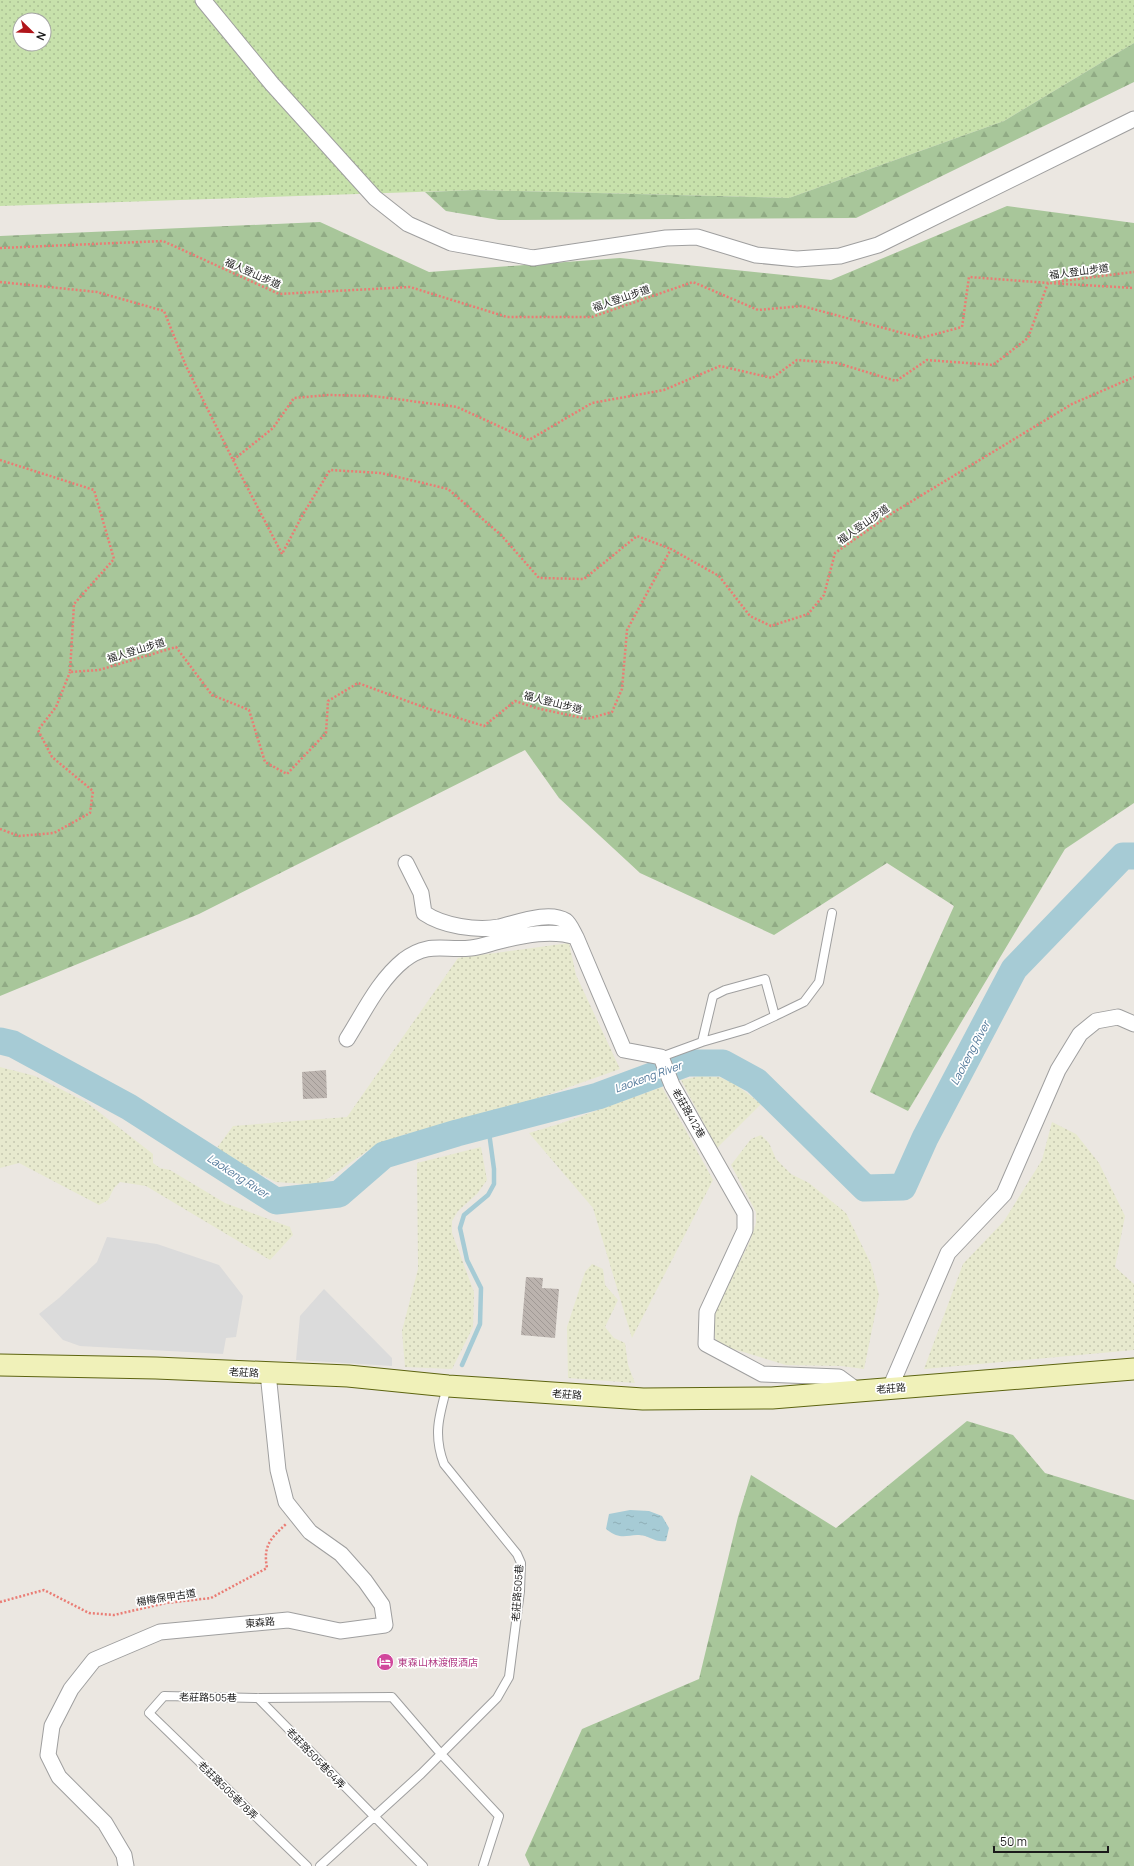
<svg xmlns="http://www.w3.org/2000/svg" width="1134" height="1866" font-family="Manrope,'Noto Sans TC',sans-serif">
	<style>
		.farmland { fill: url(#farmland-dots) }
		.grass { fill: url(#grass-dots); fill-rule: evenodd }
		.forest { fill: url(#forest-firs) }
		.parking { fill: #dbdbdb }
		.water { fill: url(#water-ripples) }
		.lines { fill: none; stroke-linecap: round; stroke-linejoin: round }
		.stream { stroke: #a6cbd5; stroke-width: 4.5 }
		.river { stroke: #a6cbd5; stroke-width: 27 }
		.building { fill: url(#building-back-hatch) }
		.lane-casing { stroke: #9f9f9f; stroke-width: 10 }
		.street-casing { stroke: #9f9f9f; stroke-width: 17 }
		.secondary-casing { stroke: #5d6410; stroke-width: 23 }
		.path { stroke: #ea7c74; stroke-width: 2.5; stroke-dasharray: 2 2; stroke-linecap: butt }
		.lane { stroke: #fff; stroke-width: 8 }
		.street { stroke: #fff; stroke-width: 15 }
		.secondary { stroke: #f0f1b9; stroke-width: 21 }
		.labels { text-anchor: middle; stroke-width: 3.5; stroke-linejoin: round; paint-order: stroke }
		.street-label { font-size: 10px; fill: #1b1b1b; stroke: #fff }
		.hotel-label { font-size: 10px; fill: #b23c85; stroke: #fff; text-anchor: start }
		.water-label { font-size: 11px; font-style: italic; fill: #4f7698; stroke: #fff }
	</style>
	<defs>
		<pattern id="farmland-dots" width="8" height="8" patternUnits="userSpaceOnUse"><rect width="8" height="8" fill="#e7e9ce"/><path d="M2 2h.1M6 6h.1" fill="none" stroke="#c6c7b0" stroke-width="1.8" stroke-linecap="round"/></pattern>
		<pattern id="grass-dots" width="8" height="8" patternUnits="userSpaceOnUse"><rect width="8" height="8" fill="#c7e1ab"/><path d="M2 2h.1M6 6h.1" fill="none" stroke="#aac093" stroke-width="1.8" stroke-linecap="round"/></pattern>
		<pattern id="forest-firs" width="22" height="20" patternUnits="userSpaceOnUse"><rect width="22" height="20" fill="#a8c69a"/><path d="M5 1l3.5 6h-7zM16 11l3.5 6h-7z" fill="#90aa84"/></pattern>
		<pattern id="water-ripples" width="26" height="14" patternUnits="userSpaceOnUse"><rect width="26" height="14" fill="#a6cbd5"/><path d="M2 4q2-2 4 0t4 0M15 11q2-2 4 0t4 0" fill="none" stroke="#8eaeb6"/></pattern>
		<pattern id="building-back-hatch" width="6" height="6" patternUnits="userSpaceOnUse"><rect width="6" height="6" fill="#bbb3ae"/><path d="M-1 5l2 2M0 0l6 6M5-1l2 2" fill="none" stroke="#a09995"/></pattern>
	</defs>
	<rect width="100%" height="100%" fill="#ebe7e1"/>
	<path class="farmland" d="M569 943 576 975 620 1069 513 1107 403 1135 367 1151 319 1185 276 1182 214 1152 233 1126 347 1117 458 958Z
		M0 1067 35 1076 86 1102 153 1154V1163L160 1168 170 1170 225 1203 290 1227 293 1235 270 1260 146 1186 120 1182 114 1188 108 1200 99 1205 19 1163 0 1168Z
		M701 1076 719 1077 735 1084 761 1104 717 1148 681 1080Z
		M662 1087 713 1180 632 1338 593 1208 529 1133 559 1124Z
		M1052 1122 1076 1134 1099 1163 1125 1216 1115 1267 1134 1284V1350L924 1369 963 1264 1004 1221 1042 1160Z
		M761 1135 769 1143 776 1159 791 1174 809 1183 846 1213 871 1264 879 1295 864 1369 841 1366 786 1365 720 1345 715 1338 713 1317 750 1241 756 1223V1212L731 1165 751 1139Z
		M481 1147 487 1180 477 1194 458 1211 452 1221V1233L474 1292 473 1327 452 1369 405 1367 402 1331 418 1269 417 1163Z
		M592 1264 603 1269 605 1285 618 1300 605 1327 614 1338 625 1343 628 1365 635 1383 568 1378 567 1327 585 1272Z"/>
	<path class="grass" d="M0 0H1134V43L1004 121 789 198 475 190 0 206ZM20 20H44V44H20Z"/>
	<path class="forest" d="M1134 43V82L856 218 499 220 446 211 425 192 475 190 789 198 1004 121Z
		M1007 206 1134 223V803L1065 849 908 1111 870 1092 954 906 887 863 774 935 640 873 559 798 525 750 199 914 0 996V236L320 222 429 272 620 258 831 280Z
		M967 1421 1013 1435 1045 1473 1134 1500V1866H530L525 1855 582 1729 699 1679 738 1517 751 1475 836 1528Z"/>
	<path class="parking" d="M107 1237 157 1244 219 1265 243 1296 236 1337 226 1338 223 1354 80 1346 63 1340 39 1314 59 1298 97 1262Z
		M324 1289 392 1358V1366L296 1360 300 1316Z"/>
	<path class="water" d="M630 1510 649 1511 662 1516 669 1528 666 1541C656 1542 654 1539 645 1536 628 1532 624 1543 606 1529L609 1514Z"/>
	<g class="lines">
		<path class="stream" d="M462 1365 480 1324 481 1288 467 1260 460 1228 464 1215 488 1195 494 1184V1169L488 1125"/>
		<path class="river" d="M0 1041 13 1044 129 1107 276 1201 339 1194 384 1155 457 1133 598 1096 687 1063H723L756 1081 865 1188 903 1187 925 1138 1014 969 1123 856H1134"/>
	</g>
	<path class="building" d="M326 1070 327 1098 303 1099 302 1072Z
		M526 1277 543 1278 542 1288 559 1289 555 1338 521 1335Z"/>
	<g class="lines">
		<defs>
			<path id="lane" d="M702 1042 747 1029 775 1016
				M661 1057 702 1042 713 996 725 990 765 979 775 1016 804 1002 819 982 832 913
				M258 1698 423 1866
				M307 1866 149 1713 164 1696 258 1698 392 1697 441 1754 499 1816 483 1866
				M320 1866 421 1774 497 1698 509 1677 520 1591 521 1563 517 1554 444 1464C433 1435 439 1416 447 1387"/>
			<path id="street" d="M203 0 272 84 375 198 408 224 451 243 533 258 666 238 697 237 756 255 797 259 840 256 878 245 1134 119
				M406 863 421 893 424 913C443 926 476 931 499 927 517 923 549 910 566 921 570 924 573 932 576 937L624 1050 661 1057 672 1085 745 1213V1230L707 1312 706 1344 762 1374 839 1377 858 1391
				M347 1039C364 1012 379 980 404 960 429 941 444 951 471 948 481 947 491 943 500 941 524 935 552 929 576 937
				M890 1388 948 1253 1004 1194 1058 1070 1080 1034 1096 1021 1118 1017 1134 1024
				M126 1866 124 1855 105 1823 59 1777 48 1755 52 1726 71 1689 94 1660 160 1632 288 1620 340 1631 385 1625 382 1605 365 1581 341 1554 310 1532 286 1502 278 1470 268 1373"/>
			<path id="secondary" d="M0 1365 156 1368 348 1376 448 1386 643 1399 772 1398 1134 1369"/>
		</defs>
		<use href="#lane" class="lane-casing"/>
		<use href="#street" class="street-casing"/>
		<use href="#secondary" class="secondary-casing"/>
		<path class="path" d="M0 248 163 241 279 294 410 287 507 317H592L693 282 758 310 802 306 921 338 962 327 969 277 1049 283
			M0 282 97 292 164 311 186 366 233 460 273 428 294 398 328 395 373 396 457 407 529 440 592 403 664 390 720 366 772 378 797 360 837 363 896 381 927 360 993 365 1028 338 1048 283 1134 288
			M1054 282 1134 272
			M0 460 94 490 114 559 74 604 70 672 99 670 176 647 212 695 249 710 265 762 287 774 326 733 328 701 358 683 426 708 484 726 515 701 536 708 587 719 612 712 622 689 627 630 671 549 719 576 750 616 771 626 808 614 824 595 835 553 894 512 1072 404 1134 377
			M233 460 282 554 302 516 330 470 381 473 448 489 501 535 539 578 584 579 637 536 671 549
			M0 829 19 836 54 833 90 813 93 791 52 757 38 730 56 707 70 672
			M0 1602 44 1590 89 1613 114 1615 166 1603 211 1598 267 1568C263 1546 270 1539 286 1524"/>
		<use href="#lane" class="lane"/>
		<use href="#street" class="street"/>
		<use href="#secondary" class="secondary"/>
	</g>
	<defs>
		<symbol id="hotel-disc" viewBox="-11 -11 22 22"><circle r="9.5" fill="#d1479c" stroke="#fff"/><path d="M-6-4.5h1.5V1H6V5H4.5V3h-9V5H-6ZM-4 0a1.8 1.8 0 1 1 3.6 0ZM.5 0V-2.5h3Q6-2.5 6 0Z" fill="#fff"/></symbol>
	</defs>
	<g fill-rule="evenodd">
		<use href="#hotel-disc" x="375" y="1652" width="20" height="20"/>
	</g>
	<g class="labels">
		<g class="street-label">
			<text transform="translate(1079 271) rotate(-7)" y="4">福人登山步道</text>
			<text transform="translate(253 273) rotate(24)" y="4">福人登山步道</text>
			<text transform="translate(621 298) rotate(-19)" y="4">福人登山步道</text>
			<text transform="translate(863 524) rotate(-35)" y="4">福人登山步道</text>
			<text transform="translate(136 650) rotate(-17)" y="4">福人登山步道</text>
			<text transform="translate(553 702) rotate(14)" y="4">福人登山步道</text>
			<text transform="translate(689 1113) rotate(60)" y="4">老莊路412巷</text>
			<text transform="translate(244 1372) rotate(3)" y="4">老莊路</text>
			<text transform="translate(891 1388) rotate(-5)" y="4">老莊路</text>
			<text transform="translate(567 1394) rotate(4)" y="4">老莊路</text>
			<text transform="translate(517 1593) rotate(-86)" y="4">老莊路505巷</text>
			<text transform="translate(166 1597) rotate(-9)" y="4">楊梅保甲古道</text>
			<text transform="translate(260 1622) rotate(-5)" y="4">東森路</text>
			<text transform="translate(208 1697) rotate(1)" y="4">老莊路505巷</text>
			<text transform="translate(316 1758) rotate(46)" y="4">老莊路505巷64弄</text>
			<text transform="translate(228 1790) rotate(44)" y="4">老莊路505巷78弄</text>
		</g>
		<g class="hotel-label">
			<text x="398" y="1666">東森山林渡假酒店</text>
		</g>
		<g class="water-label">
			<text transform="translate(970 1053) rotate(-62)" y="4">Laokeng River</text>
			<text transform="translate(648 1077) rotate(-20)" y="4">Laokeng River</text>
			<text transform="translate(238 1176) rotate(33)" y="4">Laokeng River</text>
		</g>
	</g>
	<g transform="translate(32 32) rotate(113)"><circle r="19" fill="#ffffff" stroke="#a4a4a4"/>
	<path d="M0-3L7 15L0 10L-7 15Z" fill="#b0151a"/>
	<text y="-6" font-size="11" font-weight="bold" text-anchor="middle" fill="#1b1b1b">N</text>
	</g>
	<path d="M994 1846v6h114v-6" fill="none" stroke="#1b1b1b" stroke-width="2"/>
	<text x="1000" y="1846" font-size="12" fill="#1b1b1b" stroke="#ffffff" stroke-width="3" paint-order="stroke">50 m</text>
</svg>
